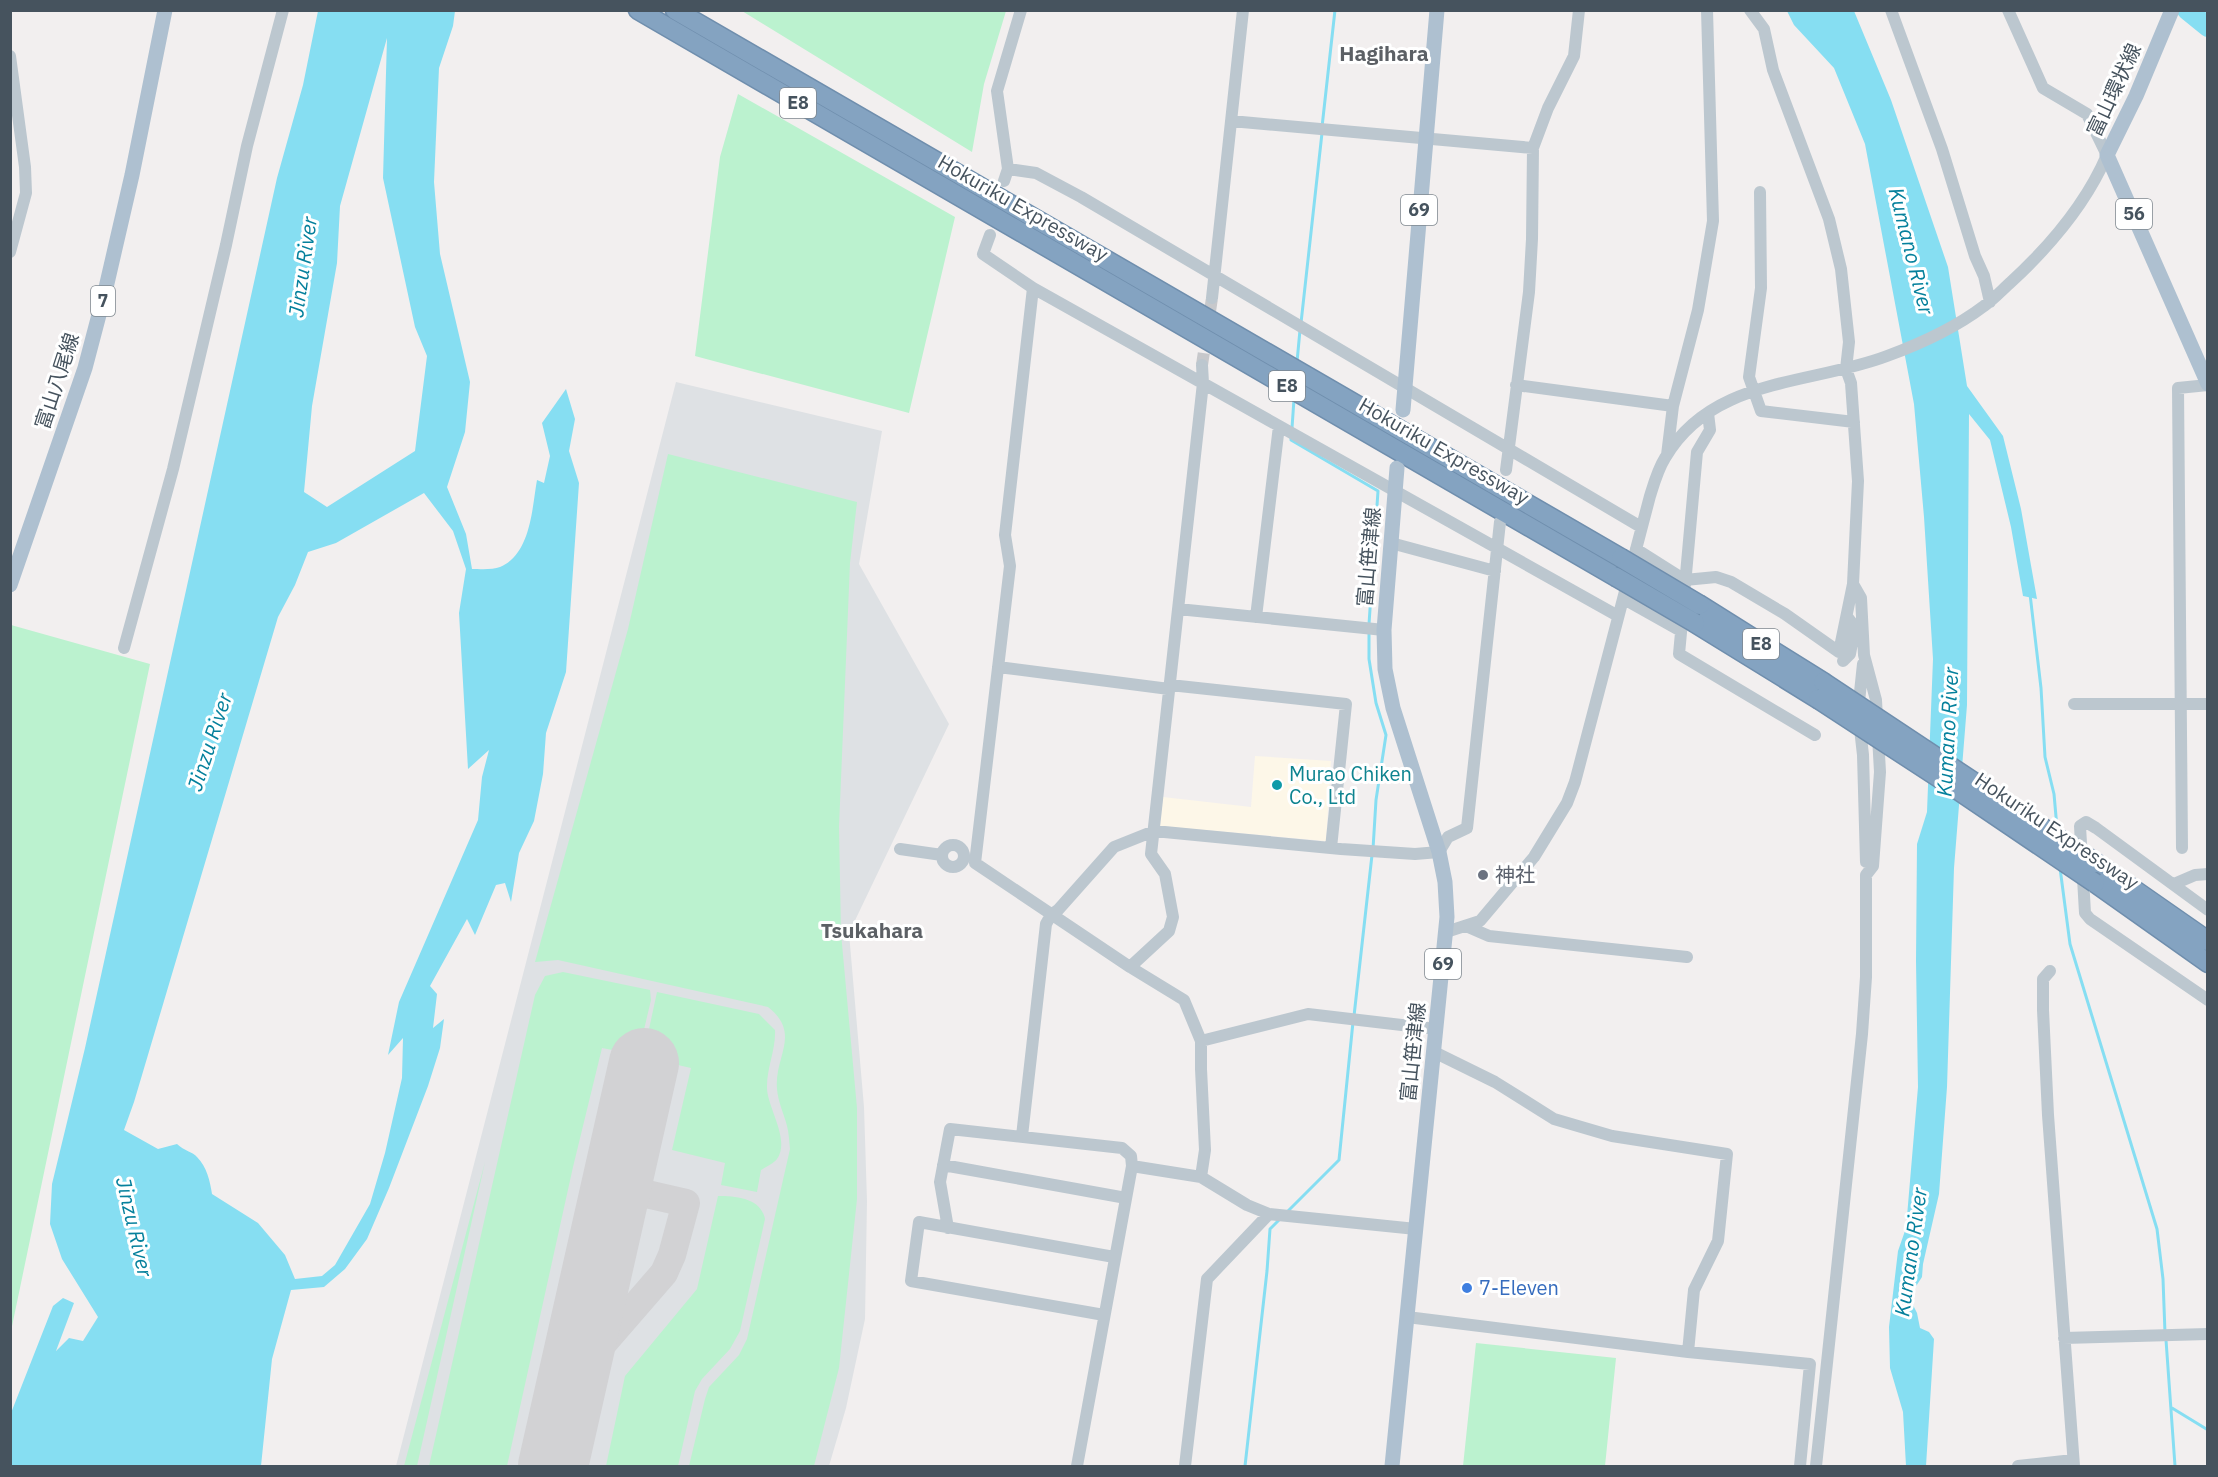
<svg xmlns="http://www.w3.org/2000/svg" width="2218" height="1477" font-family="'IBM Plex Sans','Noto Sans JP',sans-serif">
	<style>
		.commercial { fill: #fdf7e8 }
		.airport { fill: #dee1e4 }
		.green { fill: #bbf2cf }
		.water { fill: #86def2; fill-rule: evenodd }
		.lines { fill: none; stroke-linecap: round; stroke-linejoin: round }
		.stream { stroke: #86def2; stroke-width: 3 }
		.river { stroke: #86def2; stroke-width: 20 }
		.taxiway { stroke: #d2d2d4; stroke-width: 28 }
		.runway { stroke: #d2d2d4; stroke-width: 70 }
		.minor-tunnel { stroke: #c7c8cb; stroke-width: 12; stroke-dasharray: 12 6; stroke-linecap: butt }
		.highway-casing { stroke: #6f8ead; stroke-width: 21 }
		.minor { stroke: #bcc7cf; stroke-width: 12 }
		.major { stroke: #aec0d0; stroke-width: 15 }
		.highway { stroke: #84a3c1; stroke-width: 18 }
		.highway-bridge-casing { stroke: #6f8ead; stroke-width: 21; stroke-linecap: butt }
		.highway-bridge { stroke: #84a3c1; stroke-width: 18 }
		.culture-dot { fill: #0f9aa8; stroke: #fff; stroke-width: 2 }
		.worship-dot { fill: #6b7280; stroke: #fff; stroke-width: 2 }
		.shop-dot { fill: #3f7fe0; stroke: #fff; stroke-width: 2 }
		.labels { text-anchor: middle; stroke-width: 6; stroke-linejoin: round; paint-order: stroke }
		.shield { fill: #fff; stroke: #7e878e; stroke-width: 1.5 }
		.shield-label { font-size: 18px; font-weight: bold; fill: #46535e }
		.street-label { font-size: 20px; fill: #46535e; stroke: #fff }
		.culture-label { font-size: 20px; fill: #0d838f; stroke: #fff; text-anchor: start }
		.worship-label { font-size: 20px; fill: #5b616d; stroke: #fff; text-anchor: start }
		.shop-label { font-size: 20px; fill: #366cbe; stroke: #fff; text-anchor: start }
		.neighbourhood-label { font-size: 21px; font-weight: bold; fill: #5c6065; stroke: #fff }
		.water-label { font-size: 21px; font-style: italic; fill: #05809c; stroke: #fff }
	</style>
	<rect width="100%" height="100%" fill="#f2efef"/>
	<path class="commercial" d="M1255 756 1331 761 1326 841 1160 826 1163 797 1251 807Z"/>
	<path class="airport" d="M676 382 882 431 859 564 949 724 849 933 864 1107 867 1201 865 1319 846 1408 829 1466H396Z"/>
	<path class="green" d="M742 11H1006L984 84 972 152Z
		M738 94 955 217 909 413 695 356 720 157Z
		M668 454 857 502 850 563 839 827 841 933 857 1108V1199L839 1368 814 1466H689L705 1399 709 1387 739 1355 747 1339 790 1149C789 1141 789 1133 787 1126 784 1114 778 1102 777 1089 774 1056 802 1034 768 1007L558 960 535 962 628 629Z
		M11 625 150 664 11 1331 10 625Z
		M563 972 650 990 651 1000 638 1055 602 1048 573 1167 507 1466H429L535 995 545 976Z
		M657 992 759 1014 775 1030C776 1049 767 1067 767 1086 766 1106 791 1139 777 1159 774 1163 766 1167 761 1170L757 1192 721 1185 725 1163 672 1150 691 1068 643 1057Z
		M485 1162 417 1466H404Z
		M718 1196C736 1196 761 1198 765 1219L740 1331 730 1349 702 1379 695 1391 678 1466H606L625 1376 697 1289Z
		M1476 1343 1616 1358 1605 1466H1463Z"/>
	<path class="water" d="M318 11H455L453 26 439 68 434 182 440 254 470 382 465 432 447 487 466 534 472 569C480 569 493 570 500 567 531 554 532 508 537 480L544 483 550 456 542 423 566 389 575 419 569 451 579 483 566 672 546 733 543 774 534 821 519 853 511 902 505 883 496 885 475 935 467 919 430 986 437 994 433 1028 444 1019 440 1048 428 1086 389 1188 367 1239 345 1269 324 1287 291 1290 272 1359 261 1466H11V1413L53 1306 63 1298 74 1303 56 1351 69 1338 83 1341 98 1317 62 1259 50 1224 52 1184 85 1048 277 178 303 85ZM387 38 383 178 415 327 427 356 415 451 327 507 304 492 312 406 337 263 340 206ZM424 493 453 531 466 569 459 613 468 769 489 750 482 777 478 820 399 1002 388 1055 403 1038 402 1078 385 1153 370 1204 335 1265 322 1276 295 1279 285 1255 258 1223 212 1194C210 1181 207 1167 197 1157 193 1152 184 1151 177 1144L158 1149 124 1130 134 1102 278 617 295 585 308 552 336 543Z
		M1787 11H1854L1891 100 1948 267 1967 386 2003 436 2021 509 2037 599 2023 596 2011 527 1990 440 1969 414 1967 705 1954 868 1947 1087 1939 1194 1923 1264 1922 1277 1909 1297 1917 1313 1920 1328 1929 1332 1934 1339 1926 1466H1906L1903 1412 1890 1368 1889 1327 1898 1251 1906 1228 1918 1087 1916 961 1917 844 1927 812 1933 659 1924 517 1914 404 1865 144 1834 68 1794 25Z"/>
	<g class="lines">
		<path class="stream" d="M1322 127 1335 10
			M1301 323 1322 133
			M1297 362 1300 330
			M1292 428 1294 399
			M1291 438V440L1378 491 1369 624
			M2030 594 2041 688 2045 757 2054 794 2057 828
			M1369 630V659L1376 703 1386 735 1376 800 1373 849
			M2060 868 2070 944 2157 1229 2163 1279 2165 1333
			M1354 1016 1372 855
			M1287 1212 1339 1160 1353 1022
			M2166 1340 2175 1466
			M2172 1408 2208 1430
			M1245 1466 1267 1271 1270 1229 1280 1219"/>
		<path class="river" d="M2187 10 2208 27"/>
		<path class="taxiway" d="M573 1378 664 1273 672 1255 686 1203 616 1187"/>
		<path class="runway" d="M553 1466 644 1063"/>
		<path class="minor-tunnel" d="M1202 365 1212 298"/>
		<defs>
			<path id="highway" d="M638 10 1616 577
				M675 10 1621 558
				M1700 605 1823 682
				M1695 623 1818 699
				M2096 863 2208 941
				M2095 883 2208 963"/>
		</defs>
		<use href="#highway" class="highway-casing"/>
		<path class="minor" d="M1891 10 1942 149 1975 256 1984 276 1990 302
			M10 56 25 167 26 193 10 252
			M1231 121 1533 148
			M1008 169 1036 173 1081 197 1641 527
			M1004 181 1008 169 997 91 1021 10
			M1760 192 1761 288 1749 377 1761 411 1854 422
			M990 235 983 254 1033 288 1618 616
			M1033 288 1005 535 1010 566 975 863 1130 967 1184 1000 1201 1041V1069L1205 1150 1201 1177
			M1212 298 1243 10
			M1516 385 1673 406
			M1667 455 1673 406 1698 310 1713 221 1707 10
			M1506 470 1529 292 1532 239 1533 148 1548 108 1574 56 1579 10
			M1391 543 1495 571
			M1636 549 1685 580 1716 577 1731 582 1785 614 1839 652 1853 584 1858 481 1851 383 1846 369 1849 342 1841 269 1829 219 1773 70 1764 29 1750 10
			M1685 585 1697 452 1710 430 1708 413
			M1624 599 1681 631
			M1178 609 1384 630
			M1683 611 1679 654 1815 735
			M1256 617 1279 426
			M124 648 173 469 226 245 247 146 283 10
			M1843 661 1850 654 1855 627 1848 618
			M1863 664 1858 711 1863 755 1866 862
			M998 667 1169 689
			M1170 685 1346 704 1331 848
			M2074 704H2208
			M942 856a11 11 0 1 1 22 0a11 11 0 1 1-22 0Z
			M2182 848 2178 388 2208 385
			M900 849 942 855
			M2174 884 2195 875 2208 874
			M2208 910 2096 828 2086 822 2080 826 2085 913 2090 919 2208 1000
			M1466 926 1489 936 1687 957
			M1446 932 1480 921 1534 857 1567 803 1575 782 1650 496C1654 483 1658 469 1665 458 1712 377 1811 385 1887 356 1920 344 1955 328 1984 306 1994 299 2002 290 2011 282 2050 246 2086 204 2107 155L2087 114 2043 88 2008 10
			M1130 967 1169 931 1173 917 1165 874 1151 854 1203 383 1202 365
			M2050 971 2043 979V1010L2048 1115 2074 1466
			M1201 1041 1308 1014 1436 1029
			M1434 1052 1495 1082 1554 1119 1612 1136 1727 1154 1718 1241 1694 1290 1688 1352
			M1022 1136 1046 924 1051 915 1058 910 1114 847 1154 831 1341 849 1415 854 1439 852 1448 837 1467 828 1500 522
			M943 1165 1126 1198
			M1132 1166 1201 1177 1247 1205 1269 1214 1416 1229
			M948 1228 940 1182 950 1129 1122 1148 1131 1156 1132 1166 1077 1466
			M1104 1315 911 1281 919 1222 1114 1257
			M1407 1317 1688 1352 1810 1364 1800 1466
			M2064 1338 2208 1334
			M1185 1466 1207 1279 1269 1214
			M1816 1466 1862 1034 1866 977V875L1873 866 1880 772 1876 700 1864 655 1861 598 1853 584
			M2018 1466 2073 1460"/>
		<path class="major" d="M2172 10 2136 96 2107 155 2208 384
			M1403 410 1437 10
			M10 585 85 368 105 292 132 175 165 10
			M1392 1466 1447 917 1445 882 1439 852 1393 708 1385 669 1384 630 1397 468"/>
		<use href="#highway" class="highway"/>
		<defs>
			<path id="highway-bridge" d="M1621 558 1700 605
				M1616 577 1695 623
				M1823 682 2096 863
				M1818 699 1956 789 2095 883"/>
		</defs>
		<use href="#highway-bridge" class="highway-bridge-casing"/>
		<use href="#highway-bridge" class="highway-bridge"/>
	</g>
	<circle class="culture-dot" cx="1277" cy="785" r="6"/>
	<circle class="worship-dot" cx="1483" cy="875" r="6"/>
	<circle class="shop-dot" cx="1467" cy="1288" r="6"/>
	<g class="labels">
		<g class="shield">
			<rect x="780" y="88" width="36" height="30" rx="4.5"/>
			<rect x="1401" y="195" width="36" height="30" rx="4.5"/>
			<rect x="2116" y="199" width="36" height="30" rx="4.5"/>
			<rect x="91" y="286" width="24" height="30" rx="4.5"/>
			<rect x="1269" y="371" width="36" height="30" rx="4.5"/>
			<rect x="1743" y="629" width="36" height="30" rx="4.5"/>
			<rect x="1425" y="949" width="36" height="30" rx="4.5"/>
		</g>
		<g class="shield-label">
			<text x="798" y="109">E8</text>
			<text x="1419" y="216">69</text>
			<text x="2134" y="220">56</text>
			<text x="103" y="307">7</text>
			<text x="1287" y="392">E8</text>
			<text x="1761" y="650">E8</text>
			<text x="1443" y="970">69</text>
		</g>
		<g class="street-label">
			<text transform="translate(2114 90) rotate(-65)" y="7">富山環状線</text>
			<text transform="translate(1023 208) rotate(30)" y="7">Hokuriku Expressway</text>
			<text transform="translate(57 381) rotate(-72)" y="7">富山八尾線</text>
			<text transform="translate(1444 451) rotate(30)" y="7">Hokuriku Expressway</text>
			<text transform="translate(1369 557) rotate(-85)" y="7">富山笹津線</text>
			<text transform="translate(2057 831) rotate(34)" y="7">Hokuriku Expressway</text>
			<text transform="translate(1413 1052) rotate(-84)" y="7">富山笹津線</text>
		</g>
		<g class="culture-label">
			<text x="1289" y="781">Murao Chiken<tspan x="1289" dy="23">Co., Ltd</tspan></text>
		</g>
		<g class="worship-label">
			<text x="1495" y="882">神社</text>
		</g>
		<g class="shop-label">
			<text x="1479" y="1295">7-Eleven</text>
		</g>
		<g class="neighbourhood-label">
			<text x="1384" y="61">Hagihara</text>
			<text x="872" y="938">Tsukahara</text>
		</g>
		<g class="water-label">
			<text transform="translate(1911 251) rotate(76)" y="7">Kumano River</text>
			<text transform="translate(303 267) rotate(-82)" y="7">Jinzu River</text>
			<text transform="translate(1948 732) rotate(-87)" y="7">Kumano River</text>
			<text transform="translate(210 742) rotate(-72)" y="7">Jinzu River</text>
			<text transform="translate(134 1227) rotate(77)" y="7">Jinzu River</text>
			<text transform="translate(1911 1252) rotate(-82)" y="7">Kumano River</text>
		</g>
	</g>
	<rect width="2218" height="1477" fill="none" stroke="#46535e" stroke-width="24"/>
</svg>
